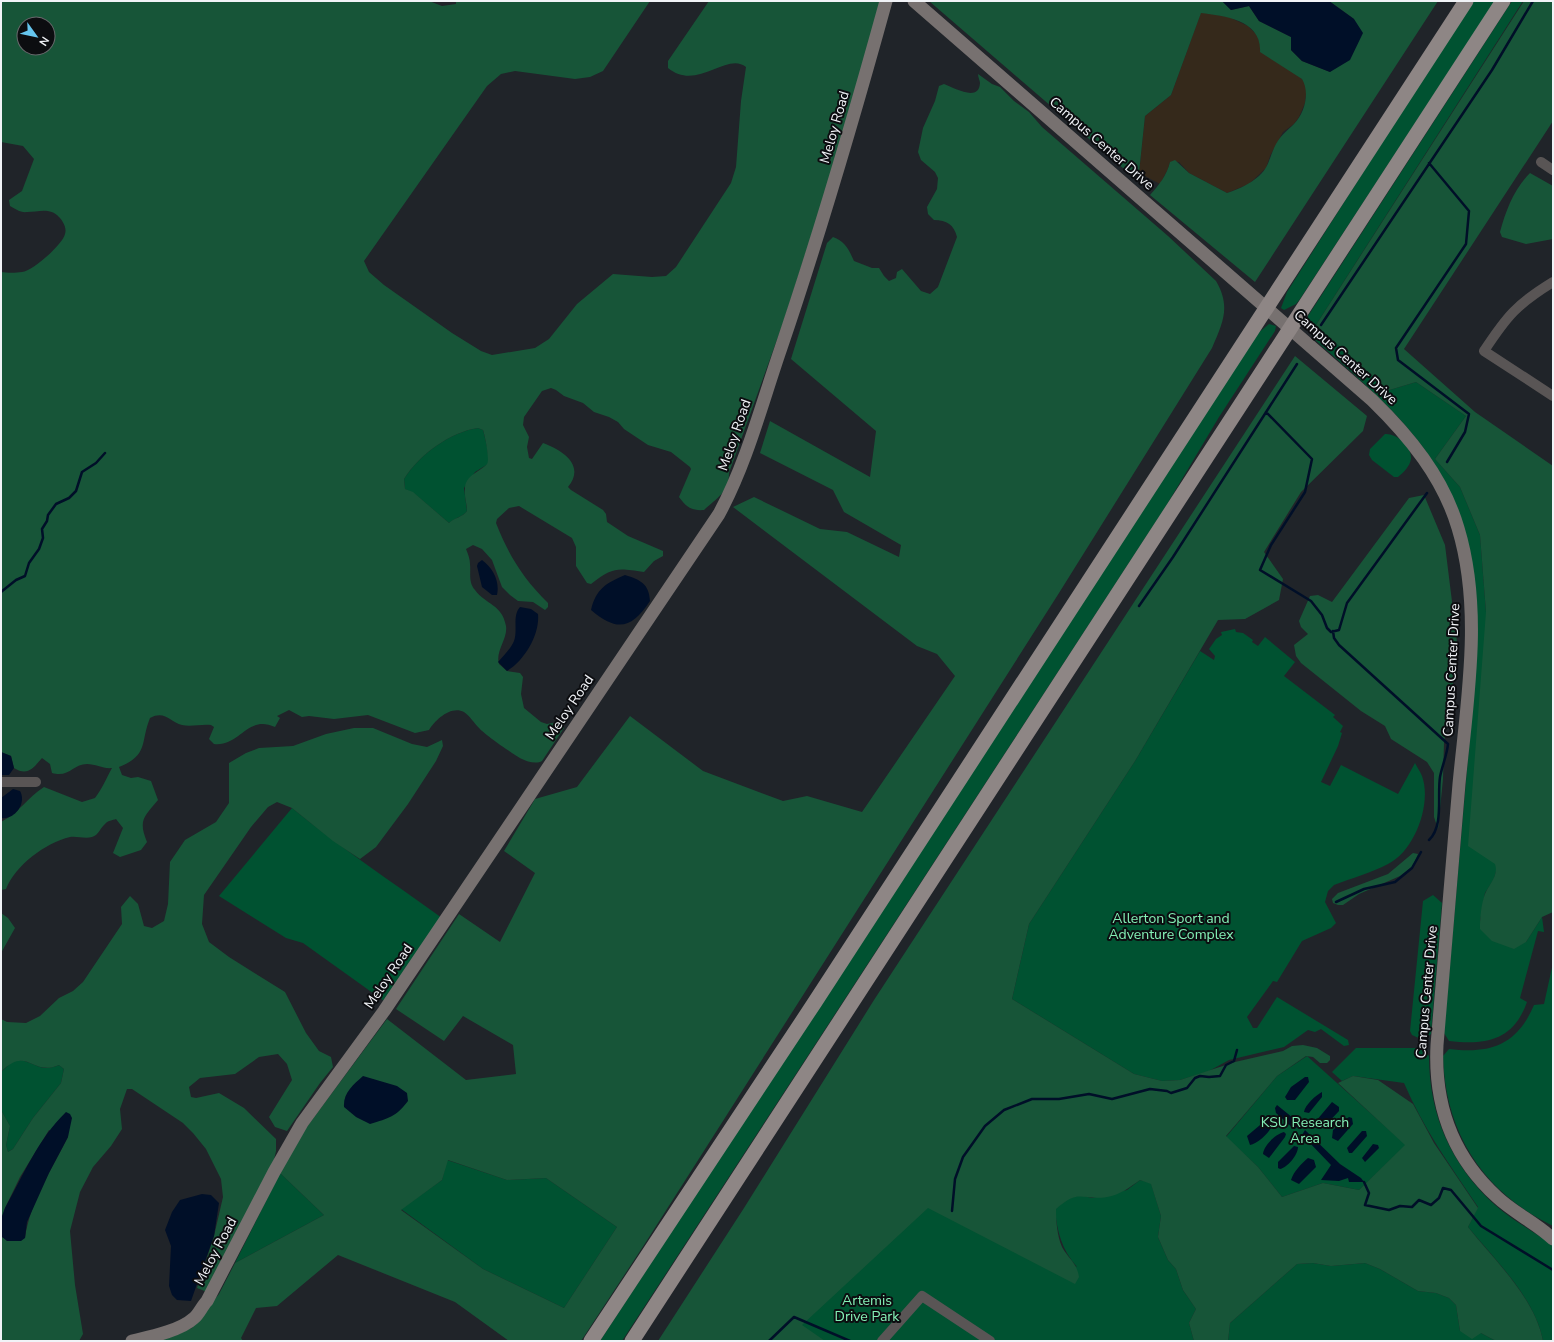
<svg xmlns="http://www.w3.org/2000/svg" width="1554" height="1342" font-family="'Nunito Sans',sans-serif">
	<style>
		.commercial { fill: #35291b }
		.green { fill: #005231 }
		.forest { fill: #175538; fill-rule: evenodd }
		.water { fill: #000f28 }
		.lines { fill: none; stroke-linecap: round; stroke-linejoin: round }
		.stream { stroke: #000f28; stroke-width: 2.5 }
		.street { stroke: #595555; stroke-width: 10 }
		.secondary { stroke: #777170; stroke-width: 13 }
		.primary { stroke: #8e8685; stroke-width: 15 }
		.labels { text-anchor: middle; stroke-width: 4; stroke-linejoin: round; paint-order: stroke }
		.street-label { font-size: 14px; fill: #f1f3f7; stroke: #0c0d10 }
		.park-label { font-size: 14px; fill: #84f0b6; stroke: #0c0d10 }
	</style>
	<rect width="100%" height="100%" fill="#202429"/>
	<path class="commercial" d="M1201 12 1229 17 1248 26 1257 35 1260 43 1302 79 1307 86 1305 103 1299 117 1294 124 1283 132 1270 156 1266 168 1249 184 1227 193 1189 173 1179 162H1170L1168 169 1160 184 1139 173 1145 116 1171 95Z"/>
	<path class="green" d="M1472 1H1495L1300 299 1296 304 1284 310 1281 308 1287 292Z
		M1512 1H1523L1316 325 1380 383 1386 391 1416 382 1466 416 1435 459 1460 487 1480 535 1486 612 1497 868 1494 879 1485 893 1480 921 1526 942 1542 917 1544 932 1538 931 1520 998 1527 1002C1513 1041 1486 1045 1449 1041L1444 1033 1473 701 1460 518C1436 441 1371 390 1313 338 1309 330 1307 325 1308 316Z
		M1269 324 1276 326 1275 331 1219 417 1166 506 622 1341H600L1257 334Z
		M478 428 483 430C485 437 490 457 488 464L475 472 464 488 467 511C464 516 455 518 449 523L416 495 405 489 404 479C419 455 450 432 478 428Z
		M1385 434C1396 433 1412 446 1411 459 1410 466 1403 473 1398 477H1394L1372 460 1369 455 1370 449Z
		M1235 629 1236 632 1243 633 1253 640 1252 642 1258 646 1265 637 1295 662 1284 676 1335 715 1333 717 1343 726 1340 732 1342 733 1338 746 1321 782 1330 786 1341 765 1398 794 1415 763C1417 767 1420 771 1422 776 1432 803 1415 851 1388 864 1371 873 1352 878 1334 885L1328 891 1325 902 1336 923 1331 928 1302 941 1277 982 1273 981 1247 1017 1253 1028H1257L1277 997 1348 1040 1349 1045 1344 1046 1321 1029 1315 1032 1308 1030 1284 1047 1229 1060 1209 1071 1180 1080 1162 1081 1134 1074 1012 999 1029 924 1135 761 1200 651 1214 660 1215 656 1209 649 1216 639 1222 635 1221 632Z
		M292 808C340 847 392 882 442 918L384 1001 303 943 286 938 219 896Z
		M1433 895 1442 903 1431 1034 1423 1040 1412 1035 1410 1031 1423 901Z
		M1553 963V1226C1483 1192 1445 1133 1443 1056L1449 1049C1491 1054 1517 1045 1534 1005L1544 1004Z
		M1356 1048H1422L1429 1056C1429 1115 1451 1165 1495 1205 1512 1220 1534 1232 1553 1245V1341H1543C1535 1298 1495 1260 1468 1227L1478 1207C1451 1167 1423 1128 1404 1083L1353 1076 1342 1081 1332 1072Z
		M1307 1056 1406 1145 1359 1190 1323 1183 1282 1197 1258 1167 1226 1137 1277 1076Z
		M20 1060C37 1063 40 1073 59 1065L64 1069 61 1083 33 1118 13 1149 8 1152 6 1145 10 1126 1 1110V1072L13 1061Z
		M447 1160 507 1180 546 1178 617 1227 564 1308 483 1269 401 1209 442 1180Z
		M280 1173 324 1215 235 1263Z
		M1140 1180 1151 1183 1161 1216 1158 1237 1168 1260 1176 1269 1183 1290 1196 1309 1189 1323 1194 1341H785L907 1197 1077 1267C1062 1250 1057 1232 1055 1209L1067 1199 1080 1195 1092 1198 1127 1190Z
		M1313 1263 1331 1266 1365 1263 1380 1269 1418 1291 1436 1293 1449 1298 1456 1305 1460 1331 1481 1333 1496 1341H1228L1230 1323 1297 1264Z"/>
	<path class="forest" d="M1 1H429L442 6 456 4V1H650L603 71 590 77 575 79 515 71 501 74 487 86 364 261 369 272 384 285 452 333 481 351 492 355 535 348 549 339 577 304 613 274 652 277 666 276 676 267 731 183 736 167 741 101 746 67C727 51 697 92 668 68V61L709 1H880L855 101 783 323 729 473C729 492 717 498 704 510 692 511 686 507 679 497L691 469 690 467 671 452 648 445 624 429 618 422 609 417 594 412 583 403 564 396 556 390 551 388 542 391 524 417 523 425 529 437 527 447 529 458 532 459 543 443C562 450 586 465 568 487L571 490 603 510 606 514 607 522 628 536 663 551V556L654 561 644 572C617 568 613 567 591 584L587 583 576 566V547L572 538 519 506 509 508 497 519 496 523C509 556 523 578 548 603V607L545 610 533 602 518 601 510 595 502 587 492 560 482 549 473 545 466 549C468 554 470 559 470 564 471 573 468 582 475 590 486 605 502 604 506 626 508 639 495 651 499 664L507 671 520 673 523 677 521 694 524 708 541 722 547 724 557 722 563 725 564 728 542 761C537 764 527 762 522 759 514 755 484 734 479 728 474 723 470 716 464 712 451 705 435 720 429 730L415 733 368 715 334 719 309 716 302 717 289 710 277 716 280 718 275 727C247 714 240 747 214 744L209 739 214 727 211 725C201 724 191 727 182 725 170 722 165 710 150 718 140 743 149 755 119 767L122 775 131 778 138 777 151 781 158 800C144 817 138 820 147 842L141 850 120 857 113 853 123 828 116 819C113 820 107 821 105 824 100 828 99 835 92 837 85 839 77 836 70 837 45 843 16 865 6 889L1 890V822C19 813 27 798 44 787L82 802 95 798C102 789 106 779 112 768 103 769 96 764 87 764 73 764 69 778 52 773L50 764 42 758C34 767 28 777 14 768L11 756 1 752V272C7 273 16 273 22 272 33 271 63 244 65 234 67 228 63 221 59 217 50 207 38 212 27 212 21 213 15 209 10 206L9 200 22 191 34 159 23 146 1 142ZM24 24H48V48H24ZM478 428 483 430C485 435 490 461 487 464 480 472 465 475 465 489 464 496 467 504 467 511 463 517 454 518 449 523L413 492 405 489 404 479C419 455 450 432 478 428Z
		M929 1H1222L1231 10 1249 6 1259 21 1291 37V50L1302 61 1330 72 1354 19 1329 1H1438L1255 282 1150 195C1159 185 1167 175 1170 162L1175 160 1189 173 1227 193C1239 189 1250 184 1259 176 1269 168 1270 155 1276 144 1281 135 1287 131 1294 124 1305 113 1310 92 1302 79L1260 52C1262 20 1225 16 1201 13L1171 95 1145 116 1139 173 1131 175Z
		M1524 1H1553V121L1404 349 1475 412 1553 466V912L1542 917 1526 942 1514 949 1492 941 1480 929C1480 918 1481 905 1485 894 1489 884 1499 876 1495 864L1468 846 1486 612 1480 535 1460 487 1435 459 1466 416 1416 382 1386 391 1380 383 1316 325Z
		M978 74 992 84 1000 87 1014 101 1029 112 1042 127 1168 236 1216 281C1231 307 1223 322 1212 348L1059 593 644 1245 581 1341H509L455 1302 338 1255 277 1306 256 1308 241 1338 243 1341H150L192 1328 219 1294 235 1263 324 1215 280 1173 306 1128 387 1019 466 1080 516 1074 513 1045 463 1016 444 1041 396 1009 459 914 500 942 535 873 504 851 535 799 577 787 630 716 703 771 783 801 807 796 862 812 955 676 937 654 917 646 733 507 754 497 820 529 847 532 899 557 901 545 844 512 833 490 760 453 770 421 870 477 876 431 791 359 827 243 833 237C845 241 849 250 854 261L872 268H879L884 276 889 281 896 278 897 272 902 269 921 291 930 294 938 287 957 237C954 225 947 220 934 220L928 214 927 207 937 189 938 178 935 172 921 160 918 152 923 128 935 101 939 86 944 84C953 87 979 103 980 83 980 81 978 77 978 74ZM448 1160 507 1180 546 1178 617 1227 564 1308 483 1269 401 1210 442 1180Z
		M1530 173 1553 186V239L1526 244 1502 237 1500 232C1506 210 1514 189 1530 173Z
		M1295 356 1367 416 1363 431 1301 492 1264 552 1283 579 1279 600 1245 619 1218 620 1135 761 1029 924 1012 999 1134 1074 1162 1081 1180 1080 1235 1062 1283 1051 1292 1046 1303 1045 1317 1048 1330 1056V1060L1327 1063H1320L1313 1057 1306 1056 1277 1076 1226 1136 1258 1167 1282 1197 1323 1183 1359 1190 1405 1145 1338 1083 1353 1076 1378 1080 1413 1104 1434 1143 1478 1208 1468 1227C1495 1261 1535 1298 1543 1341H1496L1481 1333 1472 1339 1460 1331 1456 1305 1449 1298 1436 1293 1418 1291 1380 1269 1365 1263 1331 1266 1313 1263 1297 1264 1230 1323 1228 1341H1194L1189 1323 1196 1309 1183 1290 1176 1269 1168 1260 1158 1237 1161 1216 1151 1184 1140 1180C1130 1187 1120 1195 1107 1197 1081 1201 1080 1188 1056 1209 1056 1221 1057 1235 1062 1247 1068 1258 1077 1263 1079 1277L1075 1284 928 1208 802 1325 825 1341H658L744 1208 874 1000Z
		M1424 495 1445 545 1458 650 1444 743 1443 779 1438 829 1434 817V773L1427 762 1391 739 1385 726 1361 711 1301 663 1296 656 1294 645 1308 634 1301 627 1299 621 1310 596 1318 595 1332 602 1409 498Z
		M354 728H373L412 744 427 747 442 740 443 746 436 761 408 804 376 847 360 859 333 841 292 808 277 802 268 807 251 827 204 895 202 924 209 942 229 957 285 992 306 1033 319 1051 331 1057 333 1067 320 1083 287 1131 275 1127 269 1117 292 1080 287 1064 278 1054 259 1057 235 1074 200 1078 189 1087 191 1097 196 1098 219 1093 244 1108 276 1139V1151L273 1164 207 1292 197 1288 214 1236 223 1197 221 1179 206 1149 193 1133 183 1123 132 1089H127L120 1109 122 1129 111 1146 93 1167 80 1192 70 1231 75 1285 83 1334 79 1341H1V1236L3 1238H25C30 1202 52 1169 68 1137L49 1130 20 1177 5 1208 1 1223V1110L10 1126 6 1145 8 1152 13 1149 33 1118 61 1083 64 1069 59 1065C32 1077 27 1045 1 1072V1019L7 1022 26 1023 40 1016 59 998 73 991 83 982 122 924 121 907 130 896 138 904 144 926 152 928 164 921 168 904 170 862 185 840 216 822 229 803V763L246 753 259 748 293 746 326 734Z
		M1413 853 1418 854 1413 866 1400 876 1359 894 1343 905H1338L1333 903 1332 899 1338 893 1388 874Z
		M1 913 8 918 15 928 1 953Z"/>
	<path class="water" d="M1222 1H1329L1354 19 1363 33 1350 60 1330 72 1302 61 1291 50V37L1259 21 1249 6 1231 10Z
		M482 560C493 568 500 581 497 595H492L482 587 477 566 478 563Z
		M625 575C641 580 649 584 650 601 632 628 618 633 591 610 596 589 606 583 625 575Z
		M520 607 531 609 538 614C540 634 525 660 507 671L498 662C504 655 510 650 514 641 518 630 512 616 520 607Z
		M1 752 11 756 14 768 9 775H1Z
		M13 789 20 791C27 803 15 820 1 818V798Z
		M363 1076 397 1086 407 1093 408 1101C396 1117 389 1118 370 1124L356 1117 344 1107C343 1093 353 1085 363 1076Z
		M1305 1077H1308L1309 1082 1295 1100H1287L1285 1097 1291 1087Z
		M1322 1092V1097L1309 1113 1304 1112C1305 1105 1316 1095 1322 1092Z
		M1332 1102 1339 1107V1111L1323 1128 1316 1125V1121Z
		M1277 1105 1298 1122 1299 1125 1296 1128 1294 1129 1276 1113 1275 1108Z
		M66 1112 70 1114 72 1118 68 1137 49 1173 27 1222 25 1238 21 1241H7L1 1236 2 1216 5 1208C24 1174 38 1139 66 1112Z
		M1349 1117 1352 1118 1353 1124 1338 1141 1332 1138 1333 1130Z
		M1269 1119 1273 1121C1274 1129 1258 1144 1250 1145L1247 1136 1266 1120Z
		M1305 1130 1340 1164 1361 1178 1364 1182H1349L1348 1178 1339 1181 1321 1180 1331 1165 1305 1138 1302 1135Z
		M1362 1131H1366L1367 1136 1352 1153H1349L1347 1148Z
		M1284 1132 1286 1134 1285 1137 1269 1158 1263 1154C1264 1145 1276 1134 1284 1132Z
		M1373 1144 1378 1145 1379 1148 1365 1162 1362 1158Z
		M1294 1146 1298 1147C1298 1155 1287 1168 1280 1169L1278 1168V1162Z
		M1308 1158 1314 1160 1316 1167 1299 1184 1291 1180C1294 1171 1301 1164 1308 1158Z
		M202 1194 211 1195 219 1203 214 1236 191 1301 177 1300 172 1295 169 1286 171 1246 165 1230 172 1212 180 1200Z"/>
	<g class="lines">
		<path class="stream" d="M1429 163 1469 211 1466 244 1396 348 1398 360 1469 414 1465 432 1447 462
			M1321 325 1492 70 1533 1
			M1266 412 1312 459 1305 492 1271 545 1260 570 1311 601 1322 615 1327 628 1331 632 1339 630 1347 603 1427 493
			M1 592 16 580 25 576 29 563 39 549 43 538 42 529 47 521 48 515 56 504 69 498 76 491 82 472 96 463 105 453
			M1139 606 1173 557 1297 364
			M1333 631 1334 638 1339 645 1448 744C1447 755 1442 766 1440 777 1437 796 1444 826 1429 840
			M1336 902 1364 889 1395 882 1412 868 1421 852
			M1364 1182 1369 1193 1365 1205 1389 1210 1400 1206 1412 1207 1419 1200 1431 1205 1439 1198 1443 1188 1451 1190 1481 1226 1553 1270
			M952 1211 955 1179 963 1157 985 1126 1004 1110 1032 1099H1059L1089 1094 1112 1099 1150 1089 1167 1091 1171 1093 1187 1088 1195 1078 1200 1076 1209 1077 1220 1076 1226 1065 1234 1061 1237 1050
			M769 1341 794 1317 850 1341"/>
		<path class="street" d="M1541 162 1553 170
			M1553 282C1517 304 1507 316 1484 351L1553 396
			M1 782H36
			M882 1341 922 1296 990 1341"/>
		<path class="secondary" d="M914 1 1372 400C1409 436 1443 477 1458 528 1483 610 1467 700 1459 784 1452 871 1445 958 1437 1045 1434 1105 1452 1156 1497 1197 1514 1213 1536 1223 1553 1239
			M132 1341C149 1337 180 1331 194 1318 199 1314 202 1306 207 1301L274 1172 302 1123 384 1011 719 514C747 462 762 403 781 348 820 233 854 117 886 1"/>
		<path class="primary" d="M591 1341 815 1002 1466 1
			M632 1341 1503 1"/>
	</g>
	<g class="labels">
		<g class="street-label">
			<text transform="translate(834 127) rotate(-74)" y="5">Meloy Road</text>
			<text transform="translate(1102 143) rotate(41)" y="5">Campus Center Drive</text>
			<text transform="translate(1346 357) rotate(42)" y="5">Campus Center Drive</text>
			<text transform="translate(734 435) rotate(-71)" y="5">Meloy Road</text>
			<text transform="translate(1451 670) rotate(-87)" y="5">Campus Center Drive</text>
			<text transform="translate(569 707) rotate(-56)" y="5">Meloy Road</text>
			<text transform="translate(388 976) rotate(-56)" y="5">Meloy Road</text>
			<text transform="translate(1426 992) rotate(-85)" y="5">Campus Center Drive</text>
			<text transform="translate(215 1251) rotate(-62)" y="5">Meloy Road</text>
		</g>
		<g class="park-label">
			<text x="1171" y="923">Allerton Sport and<tspan x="1171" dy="16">Adventure Complex</tspan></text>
			<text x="1305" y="1127">KSU Research<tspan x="1305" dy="16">Area</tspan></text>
			<text x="867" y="1305">Artemis<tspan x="867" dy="16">Drive Park</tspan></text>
		</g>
	</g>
	<rect width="1554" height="1342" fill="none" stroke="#f1f3f7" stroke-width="4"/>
	<g transform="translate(36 36) rotate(123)"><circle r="19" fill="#0c0d10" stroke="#68696c"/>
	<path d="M0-3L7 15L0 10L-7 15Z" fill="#65c5ee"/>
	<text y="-6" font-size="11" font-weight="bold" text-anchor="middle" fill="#f1f3f7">N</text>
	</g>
</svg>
